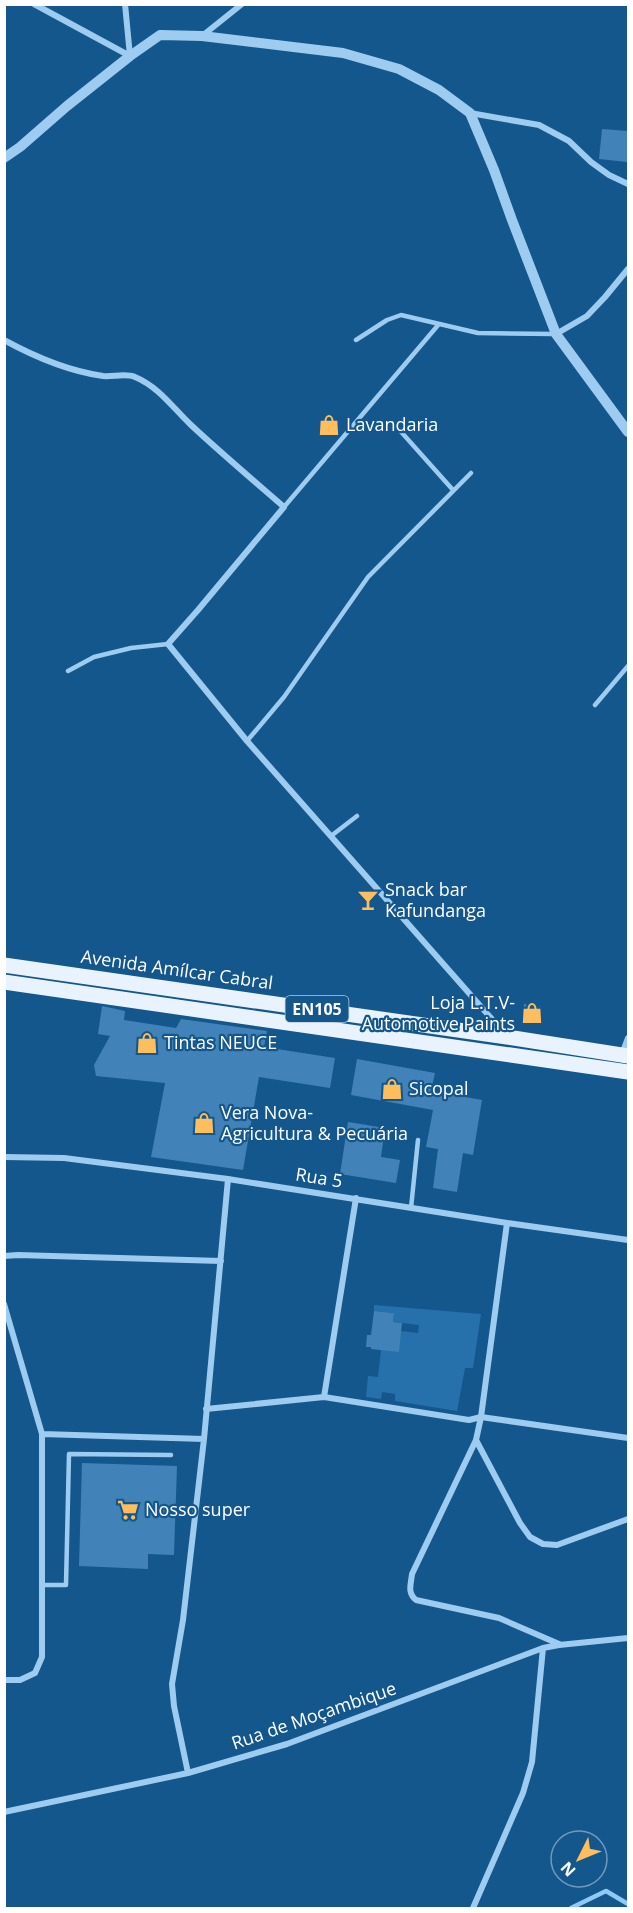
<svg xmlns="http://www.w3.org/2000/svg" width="633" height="1913" font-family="'Open Sans',sans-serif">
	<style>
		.green { fill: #2671ac }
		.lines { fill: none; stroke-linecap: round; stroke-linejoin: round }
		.stream { stroke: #90c9f3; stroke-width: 4.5 }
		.building { fill: #4183b8 }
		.service { stroke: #9eccf0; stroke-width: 4.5 }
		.minor { stroke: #9eccf0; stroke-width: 6 }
		.tertiary { stroke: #9eccf0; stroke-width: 10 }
		.primary { stroke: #e8f3ff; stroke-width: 15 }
		.labels { text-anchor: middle; stroke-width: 4.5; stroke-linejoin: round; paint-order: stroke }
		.shield { fill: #14578d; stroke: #b8cddd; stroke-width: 1.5 }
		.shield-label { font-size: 16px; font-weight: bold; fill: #fff }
		.poi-label { font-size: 18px; fill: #fff; stroke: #14578d; text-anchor: start }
		.street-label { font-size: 18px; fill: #fff; stroke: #14578d }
	</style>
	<rect width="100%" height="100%" fill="#14578d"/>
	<path class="green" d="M374 1305 481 1314 473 1368H465L457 1411 395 1401V1394L382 1392 381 1399 366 1397 368 1376 378 1377 381 1350 401 1331 418 1333 419 1325 393 1322 394 1313 374 1311Z"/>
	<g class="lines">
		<path class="stream" d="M571 1908 606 1891 628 1904"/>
	</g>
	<path class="building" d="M602 129 628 131 627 162 599 159Z
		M524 1004 542 1007 540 1021 523 1019Z
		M102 1006 125 1011 124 1020 176 1028 181 1019 267 1031 264 1047 335 1058 330 1088 259 1077 243 1170 151 1157 165 1083 96 1076 94 1065 110 1036 98 1034Z
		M357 1059 435 1073 431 1091 482 1100 473 1155 463 1153 457 1192 433 1188 438 1149 426 1147 433 1110 351 1095Z
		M348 1122 385 1128 381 1157 400 1160 396 1183 340 1174Z
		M374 1311 394 1313 393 1322 402 1323 399 1352 371 1349V1347H366L367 1335H371Z
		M82 1463 177 1466 174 1555 148 1554V1569L79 1566Z"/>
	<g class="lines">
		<path class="service" d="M356 340 387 320 401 315 478 333 554 334
			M395 425 453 490
			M284 507 439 324
			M68 671 94 657 131 648 168 644
			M595 705 628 666
			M247 741 284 697 368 577 471 473
			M331 836 357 816
			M411 1208 418 1140
			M42 1585H66L69 1454 171 1455"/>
		<path class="minor" d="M34 4 130 56
			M125 4 130 56
			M202 36 242 4
			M470 113 539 125 569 141 591 162 609 175 628 184
			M556 334 587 316 605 297 628 269
			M4 340C35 357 68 371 103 376 113 377 126 373 135 377 159 387 173 408 191 425 221 453 253 480 284 507L198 610 168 644 247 741 505 1034
			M622 1054 628 1038
			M4 1157 64 1158 228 1179 507 1223 628 1240
			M507 1223 481 1417 476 1440 412 1574C411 1584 407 1593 416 1600L499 1618 559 1644
			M4 1256 18 1255 221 1261
			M4 1304 42 1434V1657L35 1673 20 1680H4
			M324 1397 356 1198
			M206 1409 324 1397 469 1420 481 1417 628 1438
			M42 1434 204 1439
			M476 1440 520 1523 530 1537 543 1544 557 1545 628 1519
			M188 1773 174 1706 172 1684 183 1620 204 1439 228 1179
			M4 1812 188 1773 287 1744 543 1648 559 1645 628 1638
			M473 1908 523 1793 532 1762 543 1648"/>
		<path class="tertiary" d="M4 158 20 147 67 106 130 56 160 35 202 36 343 53 399 69 439 90 470 113 494 170 512 220 556 334 628 432"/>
		<path class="primary" d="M4 965 507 1037 628 1056
			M4 982 628 1072"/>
	</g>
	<defs>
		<symbol id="shop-bare" viewBox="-9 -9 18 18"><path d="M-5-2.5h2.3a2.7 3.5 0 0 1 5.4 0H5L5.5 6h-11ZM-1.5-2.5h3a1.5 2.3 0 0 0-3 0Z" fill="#ffbe5e" stroke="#14578d" stroke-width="2.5" paint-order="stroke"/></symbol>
		<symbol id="bar-bare" viewBox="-9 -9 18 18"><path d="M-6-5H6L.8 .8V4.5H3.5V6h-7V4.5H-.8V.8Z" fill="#ffbe5e" stroke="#14578d" stroke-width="2.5" paint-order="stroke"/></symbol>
		<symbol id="supermarket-bare" viewBox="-9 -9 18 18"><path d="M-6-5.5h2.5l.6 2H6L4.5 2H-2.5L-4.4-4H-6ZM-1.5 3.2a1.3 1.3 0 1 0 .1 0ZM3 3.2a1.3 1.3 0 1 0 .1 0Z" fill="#ffbe5e" stroke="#14578d" stroke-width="2.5" paint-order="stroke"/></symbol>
	</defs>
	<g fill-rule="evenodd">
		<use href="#shop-bare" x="314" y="410" width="30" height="30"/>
		<use href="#bar-bare" x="353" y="885" width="30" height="30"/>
		<use href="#shop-bare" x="517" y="998" width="30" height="30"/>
		<use href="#shop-bare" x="132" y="1028" width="30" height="30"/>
		<use href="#shop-bare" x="377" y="1074" width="30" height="30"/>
		<use href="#shop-bare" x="189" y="1108" width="30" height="30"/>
		<use href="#supermarket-bare" x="113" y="1495" width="30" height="30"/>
	</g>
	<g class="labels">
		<rect class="shield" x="285.5" y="996" width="63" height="26" rx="4.5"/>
		<g class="shield-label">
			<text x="317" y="1015">EN105</text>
		</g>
		<g class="poi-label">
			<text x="346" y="431">Lavandaria</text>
			<text x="385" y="896">Snack bar<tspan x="385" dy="21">Kafundanga</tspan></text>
			<text x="515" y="1009" text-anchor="end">Loja L.T.V-<tspan x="515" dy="21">Automotive Paints</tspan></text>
			<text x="164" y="1049">Tintas NEUCE</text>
			<text x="409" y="1095">Sicopal</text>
			<text x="221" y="1119">Vera Nova-<tspan x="221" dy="21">Agricultura &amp; Pecuária</tspan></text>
			<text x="145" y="1516">Nosso super</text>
		</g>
		<g class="street-label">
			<text transform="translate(177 970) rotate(8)" y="6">Avenida Amílcar Cabral</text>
			<text transform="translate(319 1178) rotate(9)" y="6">Rua 5</text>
			<text transform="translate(314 1716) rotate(-19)" y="6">Rua de Moçambique</text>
		</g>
	</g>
	<rect width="633" height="1913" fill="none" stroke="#ffffff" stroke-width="12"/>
	<g transform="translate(579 1859) rotate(227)"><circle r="28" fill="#14578d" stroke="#729abb" stroke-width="1.5"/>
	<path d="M0-4.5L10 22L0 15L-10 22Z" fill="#ffbe5e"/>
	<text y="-9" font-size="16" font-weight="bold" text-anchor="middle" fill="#ffffff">N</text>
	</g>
</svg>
